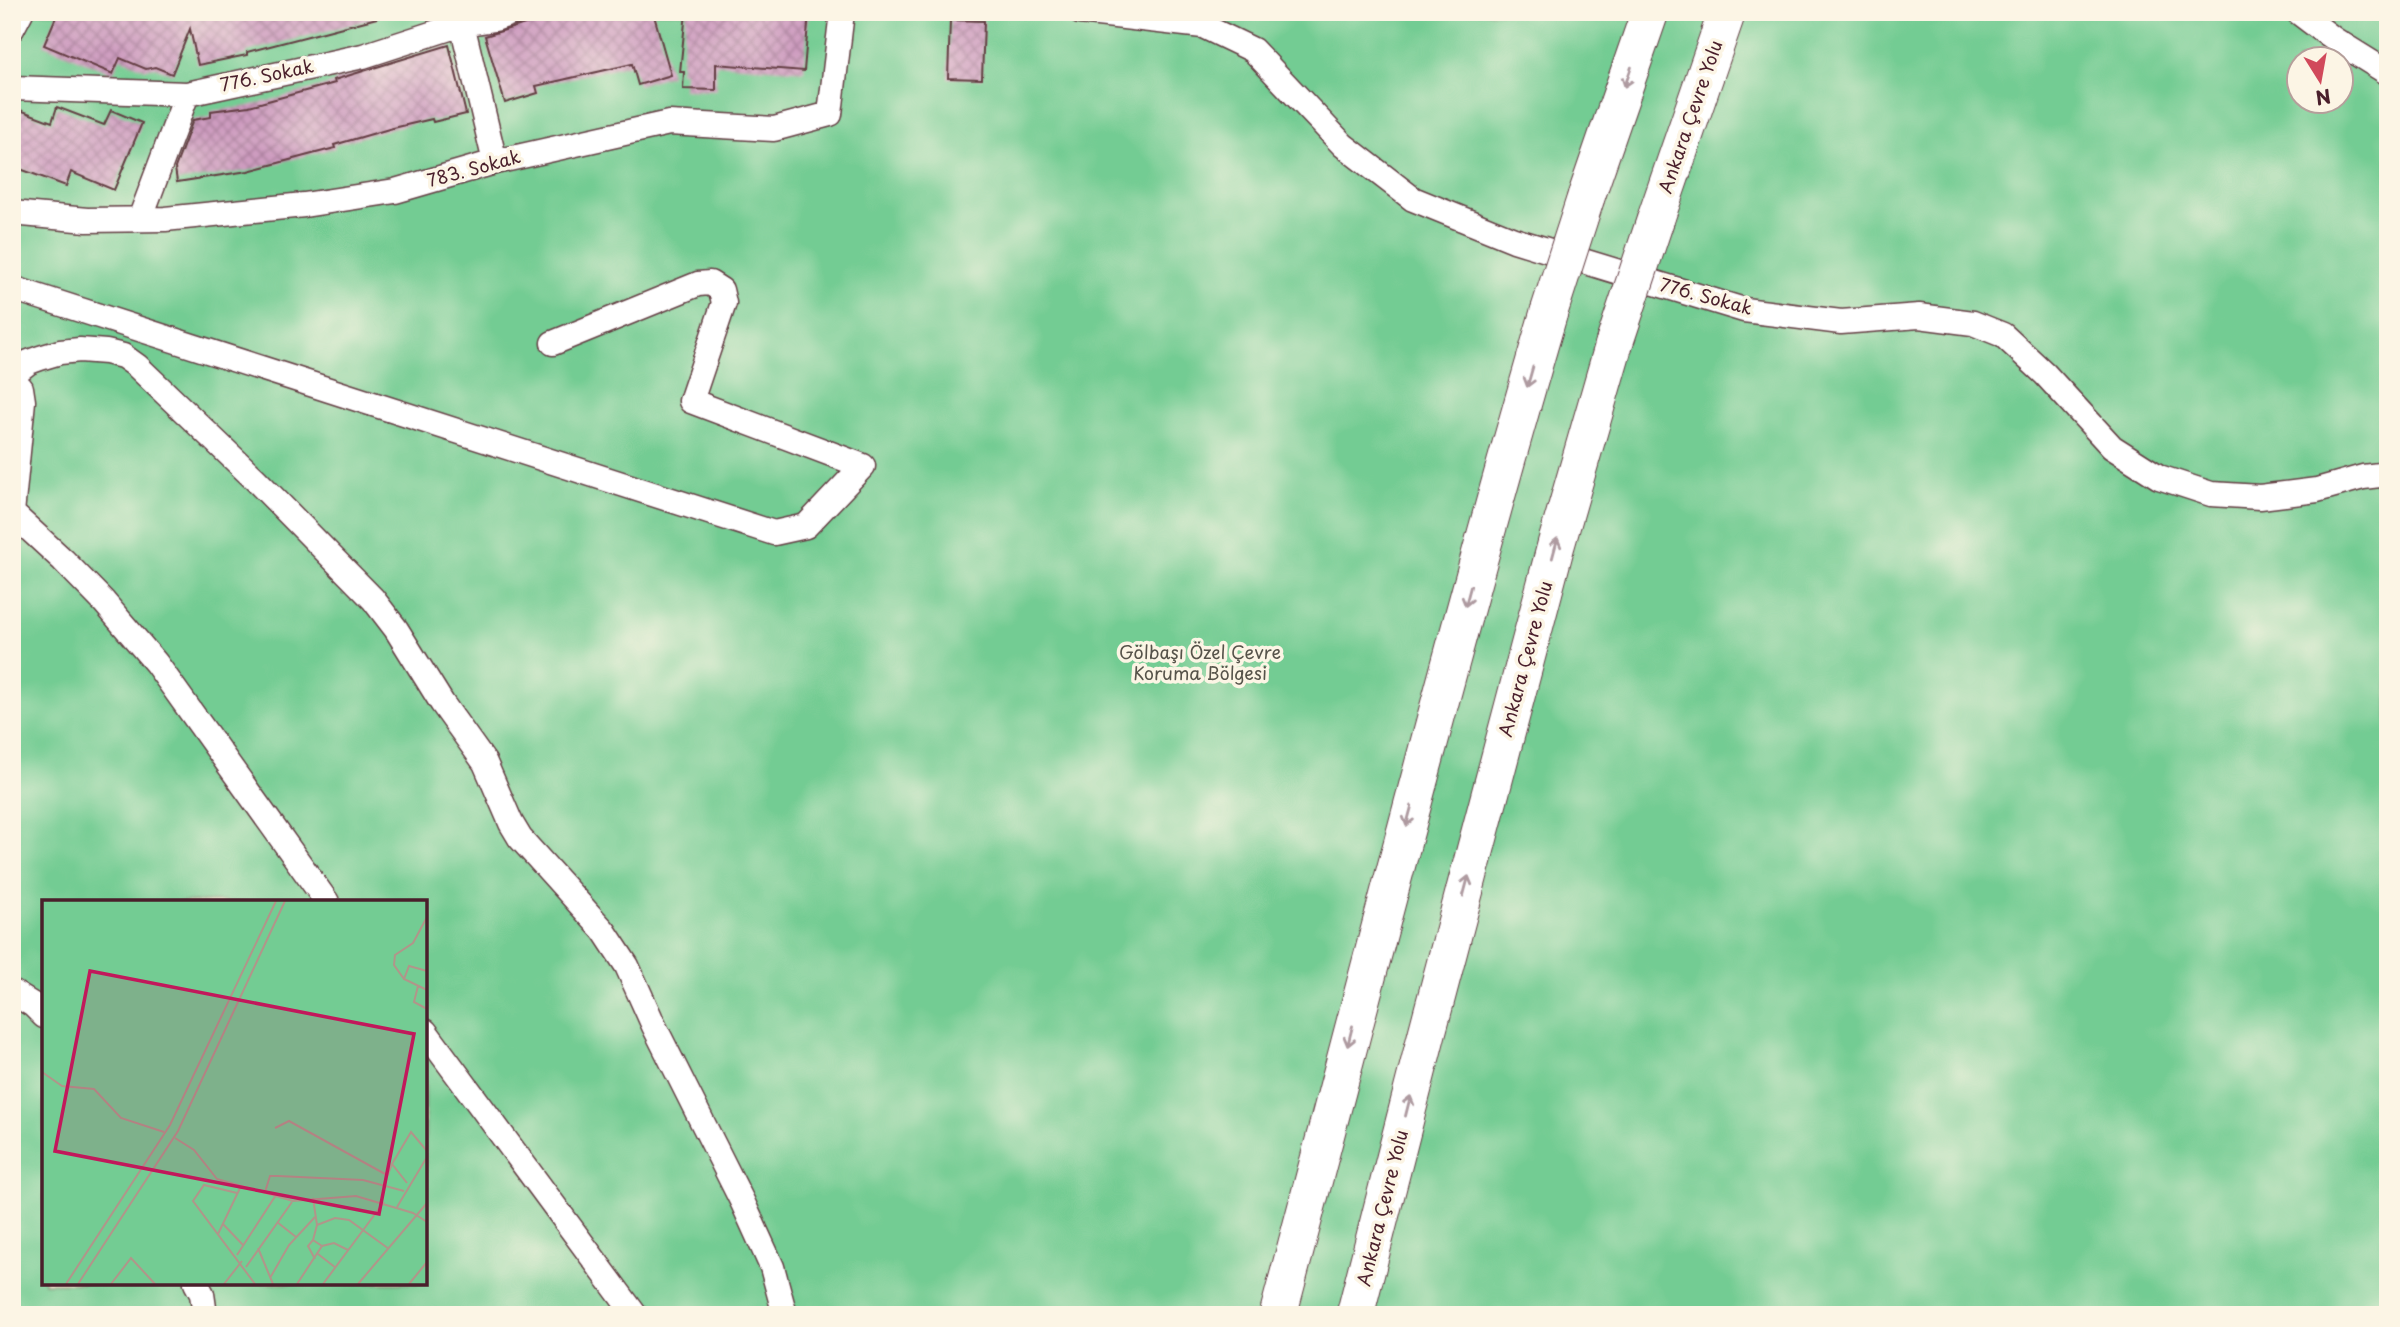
<svg xmlns="http://www.w3.org/2000/svg" width="2400" height="1327" font-family="'Playpen Sans',sans-serif">
	<style>
		.park { fill: #73cc93; stroke: #5e765f; stroke-width: 2; fill-rule: evenodd }
		.building { fill: url(#building-cross-hatch) }
		.lines { fill: none; stroke-linecap: round; stroke-linejoin: round }
		.minor-casing { stroke: #643d43; stroke-width: 27 }
		.highway-casing { stroke: #643d43; stroke-width: 39 }
		.minor { stroke: #fff; stroke-width: 24 }
		.highway { stroke: #fff; stroke-width: 37 }
		.highway-bridge-casing { stroke: #643d43; stroke-width: 39; stroke-linecap: butt }
		.highway-bridge { stroke: #fff; stroke-width: 37 }
		.oneway { stroke: #ae9aa0 }
		.labels { text-anchor: middle; stroke-width: 7; stroke-linejoin: round; paint-order: stroke }
		.street-label { font-size: 18px; fill: #4a1f2b; stroke: #fcf5e5 }
		.park-label { font-size: 18px; fill: #56534a; stroke: #fcf5e5 }
		.inset-road { fill: none; stroke: #b1958a; stroke-width: 2 }
		.view { fill: #c2185b; fill-opacity: 0.15; stroke: #c2185b; stroke-width: 3.5 }
		.inset-edge { fill: none; stroke: #4a1f2b; stroke-width: 3.5 }
	</style>
	<defs>
		<pattern id="building-cross-hatch" width="8" height="8" patternUnits="userSpaceOnUse" patternTransform="scale(1.75)"><rect width="8" height="8" fill="#ce9cc0"/><path d="M0 0l8 8M0 8l8-8" fill="none" stroke="#a97f9c"/></pattern>
	</defs>
	<rect width="100%" height="100%" fill="#fcf5e5"/>
	<filter id="ink" filterUnits="userSpaceOnUse"><feTurbulence type="fractalNoise" baseFrequency=".0143" numOctaves="2"/><feDisplacementMap in="SourceGraphic" scale="14" xChannelSelector="R" yChannelSelector="G"/><feConvolveMatrix kernelMatrix="1 2 1 2 8 2 1 2 1" color-interpolation-filters="sRGB"/></filter>
	<filter id="wash" filterUnits="userSpaceOnUse"><feTurbulence type="fractalNoise" baseFrequency=".00686" numOctaves="4" result="noise"/><feDisplacementMap in="SourceGraphic" scale="28" xChannelSelector="R" yChannelSelector="G"/><feGaussianBlur stdDeviation="1.57" result="paint"/><feColorMatrix in="noise" values="0 0 0 0 0 0 0 0 0 0 0 0 0 0 0 0 0 1.4 0 .05"/><feComposite in="paint" operator="in"/></filter>
	<g filter="url(#wash)">
		<rect width="100%" height="100%" fill="#f6e4c9"/>
		<path class="park" d="M12 12H2388V1315H12ZM2298 60H2340V102H2298ZM44 902H425V1283H44Z"/>
		<g id="blocks">
			<path class="building" d="M58 12H376L377 18 247 52V55L198 65 190 29 172 74 155 67 146 69 120 58 113 74 44 45Z
				M561 12 563 19 586 12H653L671 75 638 85 632 64 536 86 538 93 505 103 485 36 529 23 528 21Z
				M686 12H809L804 71 716 64V90L683 89 684 72H680Z
				M950 20 984 21 982 79 948 78Z
				M449 45 466 114 433 122 432 119 389 129 334 145 335 148 248 171 177 182 175 168 193 120 211 117V111L249 106 335 83 334 80Z
				M12 107 52 122 57 107 104 125 111 110 142 123 114 190 71 172 66 186 12 166Z"/>
		</g>
	</g>
	<g filter="url(#ink)">
		<use href="#blocks" fill-opacity="0" stroke="#643d43" stroke-width="2"/>
		<g class="lines">
			<defs>
				<path id="minor" d="M1080 12 1203 26 1253 50 1343 145 1413 199 1514 240 1744 310 1841 322 1919 316 1973 323 2003 335 2045 374 2112 447 2159 477 2211 494 2260 497 2317 490 2363 477 2388 474
					M2298 12 2335 40 2388 73
					M462 24 495 162
					M12 29 21 12
					M12 88 187 94 363 56 462 24 495 19 514 12
					M12 213 87 220 165 219 304 205 395 191 495 162 669 123 774 129 830 114 842 12
					M140 219 187 94
					M12 288 774 533 806 526 863 466 691 401 724 303 721 290 710 283 698 284 553 343
					M12 375 29 362 40 358 60 352 80 350 106 352 123 356 137 366 255 479 373 599 396 629 442 703 485 763 511 823 520 838 604 931 627 966 654 1026 743 1203 772 1267 785 1315
					M12 379 21 388 23 401 12 513
					M12 513 63 560 104 602 156 663 327 902
					M12 992 33 1005 44 1016
					M425 1031 635 1315
					M196 1283 202 1294 205 1315"/>
				<path id="highway" d="M1586 197 1650 12
					M1656 218 1727 12
					M1278 1315C1367 980 1452 644 1549 312
					M1355 1315 1427 1033 1556 545 1614 344"/>
			</defs>
			<use href="#minor" class="minor-casing"/>
			<use href="#highway" class="highway-casing"/>
			<use href="#minor" class="minor"/>
			<use href="#highway" class="highway"/>
			<defs>
				<path id="highway-bridge" d="M1549 312 1586 197
					M1614 344 1656 218"/>
			</defs>
			<use href="#highway-bridge" class="highway-bridge-casing"/>
			<use href="#highway-bridge" class="highway-bridge"/>
		</g>
		<defs><path id="oneway-shaft" d="M-6 0H5M1.5-3L5.5 0L1.5 3" fill="none" stroke-width="1.6" stroke-linecap="round" stroke-linejoin="round" transform="scale(1.75)"/></defs>
		<g class="oneway">
			<use href="#oneway-shaft" transform="translate(1628 77) rotate(109)"/>
			<use href="#oneway-shaft" transform="translate(1530 377) rotate(106)"/>
			<use href="#oneway-shaft" transform="translate(1555 548) rotate(-75)"/>
			<use href="#oneway-shaft" transform="translate(1468 596) rotate(105)"/>
			<use href="#oneway-shaft" transform="translate(1409 816) rotate(105)"/>
			<use href="#oneway-shaft" transform="translate(1466 886) rotate(-75)"/>
			<use href="#oneway-shaft" transform="translate(1350 1036) rotate(104)"/>
			<use href="#oneway-shaft" transform="translate(1408 1106) rotate(-76)"/>
		</g>
	</g>
	<g class="labels">
		<g class="street-label">
			<text transform="translate(267 76) rotate(-12)" y="6">776. Sokak</text>
			<text transform="translate(1691 117) rotate(-71)" y="6">Ankara Çevre Yolu</text>
			<text transform="translate(474 169) rotate(-15)" y="6">783. Sokak</text>
			<text transform="translate(1706 297) rotate(15)" y="6">776. Sokak</text>
			<text transform="translate(1526 659) rotate(-75)" y="6">Ankara Çevre Yolu</text>
			<text transform="translate(1383 1208) rotate(-76)" y="6">Ankara Çevre Yolu</text>
		</g>
		<g class="park-label">
			<text x="1200" y="659">Gölbaşı Özel Çevre<tspan x="1200" dy="21">Koruma Bölgesi</tspan></text>
		</g>
	</g>
	<g transform="translate(42 900)">
		<rect width="385" height="385" fill="#f6e4c9"/>
		<path d="M0 1H385V384H0Z" fill="#73cc93"/>
		<path class="inset-road" d="M385 71 367 66 362 79 385 90M362 79 352 65 353 55 371 43 385 17M376 86 372 102 385 109M0 172 20 186 52 189 79 218 122 232M233 228 247 221 343 274M133 238 152 250 175 279 251 301 314 296 371 313 385 322M365 283 350 264 369 232 385 251M342 285 350 264M223 292 228 276H236L321 280 362 291M195 293 162 285 151 301 213 384M271 298 275 325 271 340 280 346M355 307 385 257M235 322 254 337M181 324 201 345M275 325 293 318 307 320 347 349M176 334 199 286M271 340 266 346 273 359M216 348 231 384M276 354 294 368M195 355 234 295M204 367 250 302M228 378 247 345 273 317M24 384 128 225 234 1M36 384 136 231 243 1M69 384 89 358 113 384M182 384 200 361M255 384 280 346 292 343 306 350M281 384 342 302M316 384 385 303M367 384 385 362"/>
		<path class="view" d="M48 71 372 134 337 314 13 251Z"/>
		<rect width="385" height="385" class="inset-edge"/>
	</g>
	<rect width="2400" height="1327" fill="none" stroke="#fcf5e5" stroke-width="42"/>
	<g transform="translate(2320 80) rotate(169)"><circle r="33" fill="#fcf5e5" stroke="#b59f9b" stroke-width="2"/>
	<path d="M0-5L12 26L0 18L-12 26Z" fill="#d1495b"/>
	<text y="-10" font-size="19" font-weight="bold" text-anchor="middle" fill="#4a1f2b">N</text>
	</g>
</svg>
